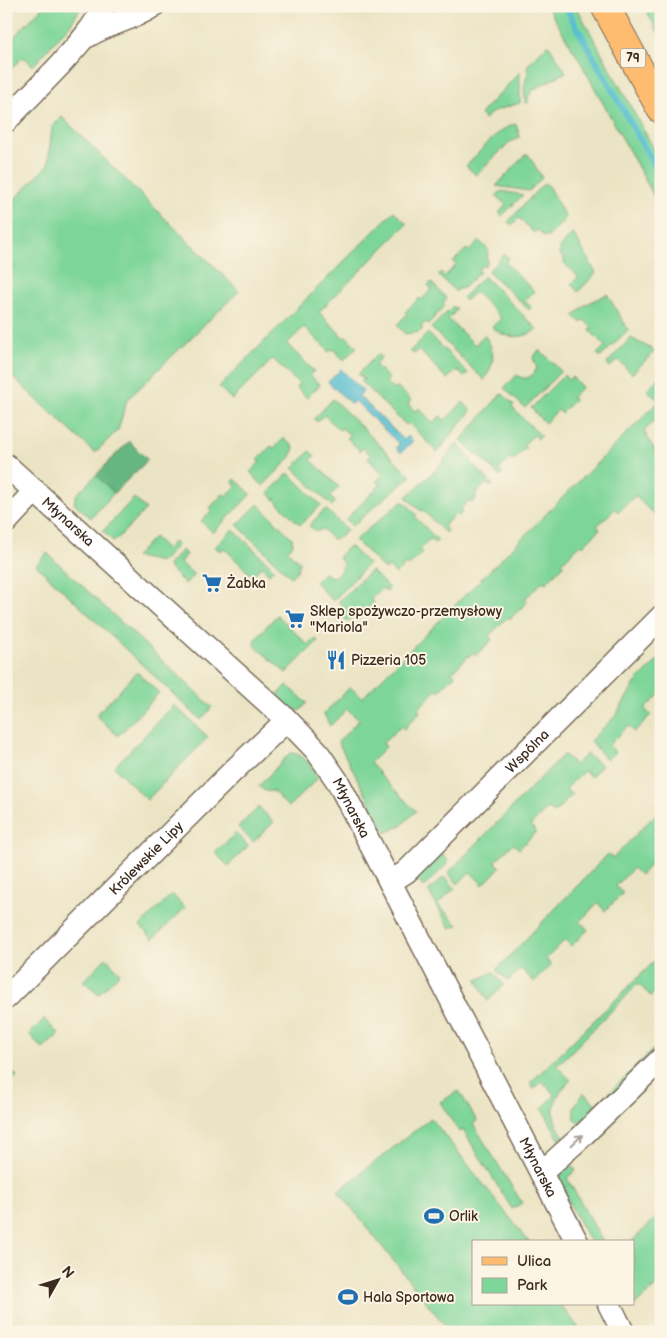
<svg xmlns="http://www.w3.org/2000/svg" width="667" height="1338" font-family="'Balsamiq Sans',sans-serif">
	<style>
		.green { fill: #7dd59a; stroke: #5c805c }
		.forest { fill: #66b682; stroke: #507050 }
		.water { fill: #53bdd0; stroke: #477477 }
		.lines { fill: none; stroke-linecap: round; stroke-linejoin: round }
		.stream { stroke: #53bdd0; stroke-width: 6 }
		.street-casing { stroke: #796b58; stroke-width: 25 }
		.primary-casing { stroke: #796b58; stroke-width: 30 }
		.street { stroke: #fff; stroke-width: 22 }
		.primary { stroke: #fdbc6f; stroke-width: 28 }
		.oneway { stroke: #a79f9a }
		.labels { text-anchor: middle; stroke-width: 4; stroke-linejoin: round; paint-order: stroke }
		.shield { fill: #fcf5e5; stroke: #75675a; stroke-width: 1 }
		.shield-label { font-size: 12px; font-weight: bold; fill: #3b2a1e }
		.street-label { font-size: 14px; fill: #3b2a1e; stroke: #fcf5e5 }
		.poi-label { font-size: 14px; fill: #3b2a1e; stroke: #fcf5e5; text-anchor: start }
	</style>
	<rect width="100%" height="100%" fill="#fcf5e5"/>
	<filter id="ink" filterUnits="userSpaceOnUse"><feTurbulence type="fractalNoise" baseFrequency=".02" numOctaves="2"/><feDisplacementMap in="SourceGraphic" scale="10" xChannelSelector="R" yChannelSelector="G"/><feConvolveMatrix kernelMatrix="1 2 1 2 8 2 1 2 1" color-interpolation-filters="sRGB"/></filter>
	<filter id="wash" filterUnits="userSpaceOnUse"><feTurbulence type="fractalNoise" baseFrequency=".0096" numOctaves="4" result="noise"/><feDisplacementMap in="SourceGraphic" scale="20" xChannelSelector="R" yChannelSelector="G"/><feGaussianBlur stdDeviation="1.12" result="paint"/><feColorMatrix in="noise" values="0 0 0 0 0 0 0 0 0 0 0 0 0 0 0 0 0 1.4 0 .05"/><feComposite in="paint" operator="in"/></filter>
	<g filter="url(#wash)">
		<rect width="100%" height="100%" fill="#ebe4c4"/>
		<path class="green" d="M44 6H82L70 25 33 66 25 58 21 59 6 74V45Z
			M547 6H576L661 162V209L581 63Z
			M644 6H661V38Z
			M547 45 550 47 566 72 534 89 528 97V103H525L524 88 528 71 527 66Z
			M520 72V103L494 111 484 119 480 114Z
			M62 117 239 291 127 400 118 430 95 453 6 371V208L48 165 52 127Z
			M516 124 520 137 510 142 476 175 466 166C478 154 500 126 516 124Z
			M528 154 542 178 529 191 496 186 525 155Z
			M543 184H547L566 218 548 237 546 236 544 237 537 230 534 233 519 218 512 225 508 222Z
			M501 191 523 195 502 216 499 213 506 205 496 196Z
			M394 211 407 224 319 312 344 338 347 337 357 347 344 360 333 349 329 352 304 327 287 344 314 371 310 375 320 385 307 398 296 387 299 384 273 359 232 400 219 387Z
			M573 233 596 273 578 292 571 284 578 277 563 262 565 260 559 253 561 251 559 249Z
			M479 241 488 249 487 264 484 267 483 265 478 270 480 272 462 289 460 288 456 292 438 275 441 272 445 276 456 265 453 262 466 249 469 251Z
			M505 254 509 258 505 262 534 291 525 301 531 307 529 310 488 271Z
			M484 276 537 329C523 340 505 339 492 327L501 318 475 292 465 301 462 298Z
			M431 282 447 299 443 303 445 306 428 324 426 322 421 327 423 329 419 332 405 334 397 325 407 314 405 312 419 298 421 300 432 289 428 285Z
			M607 294 628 330 601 357 597 354 605 346 590 331 592 328 584 320 581 323 574 316 585 305Z
			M453 306 457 310 448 319 475 345 484 335C496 351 495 364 484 380L431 328Z
			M428 333 468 373 464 377 457 370 447 379 419 350 414 354 410 351Z
			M631 338 655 351 632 374 618 360 610 367 607 363Z
			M538 351H541L561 371 525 408 504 388 517 375C526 382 533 376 537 368L533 358Z
			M378 354 381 358 375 364 389 379 386 382 394 390 398 387 411 400 408 404 415 411 419 408 433 423 440 416 445 420 463 402 471 411 437 452 409 423 406 425 361 382 364 379 358 374Z
			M564 375 568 380 572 377 582 387 572 397 574 400 561 413 558 410 545 423 531 408Z
			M661 375V415L644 431 661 461V521L635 496 618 512 615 509 597 526 600 529 583 546 581 544 562 562 564 565 546 583 543 581 525 599 527 602 510 619 508 617 489 636 492 640 475 656 472 653 452 672 455 675 439 691 437 689 418 709 420 712 404 729 401 726 383 743 386 747 370 763 379 772V774L416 811 402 825 386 833 338 742 359 720 347 709 330 726 324 714 350 687 362 698 659 401 647 390Z
			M503 394 514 405 512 407 541 436 538 439 534 435 523 445 526 448 513 461 510 459 499 470 503 474 500 477 478 454 476 455 461 440 500 395Z
			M333 399 411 476 352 526 346 519 380 485 376 481 383 474 368 459 371 455 363 448 360 451 347 438 350 435 342 428 339 430 324 415 317 422 314 419Z
			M284 438 294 447 291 457 263 486 250 472 260 462 258 459 271 446 274 448Z
			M457 444 472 460 470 461 493 485 491 487 486 483 475 495 477 497 472 503 469 501 461 508 463 511 458 517 455 514 444 526 447 530 445 533 423 510 421 511 406 497 437 469Z
			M310 451 315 456 311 460 339 487 330 496 335 502 332 506 293 468Z
			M289 473 321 505 300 525 268 493Z
			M96 475 114 493 91 518 74 503 76 495Z
			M235 479 251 494 213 533 201 521 212 511 210 508 223 494 226 496 236 486 233 482Z
			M134 498 146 509 114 542 103 531Z
			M401 502 406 503 417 515 415 517 438 540 435 543 430 539 420 550 422 553 409 566 406 564 396 574 389 567 385 570 355 540Z
			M258 504 292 538 293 545 287 550 300 562 297 571 291 577 237 525Z
			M326 510 328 511 347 530 340 537 332 539 322 529 319 531H316L309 526 323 511Z
			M233 529 274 569 269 574 262 566 252 576 224 548 220 551 215 547Z
			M154 537 167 549 173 542 177 545 162 562 135 557Z
			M348 547H351L368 564 333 601 315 582 324 573 332 577C339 575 342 570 343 563L338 557Z
			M182 550 186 554 180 562 194 575 185 584 169 568 168 565Z
			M47 553 212 707 201 720 36 565Z
			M371 570 390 589 387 592 382 588 371 599 374 602 361 615 358 612 348 622 339 613 344 608 338 602Z
			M277 615 308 645 315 638 318 641 286 673 254 645 255 639Z
			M661 657V693L645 709 651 715 634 732 628 726 609 745 615 752 607 760 590 741 616 715 636 682Z
			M137 672 159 693 118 736 96 715Z
			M287 685 307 703 302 709 296 712 291 710 276 697Z
			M174 705 208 737 147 800 114 767Z
			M290 753C305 753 311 767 318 778L288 807 273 791C267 792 263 791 259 786Z
			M564 754 575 765 586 754 602 765 591 777 584 771 566 789 572 795 554 813 548 808 531 825 536 832 519 849 513 844 495 861 500 867 483 885 470 872 458 884 448 873Z
			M259 807 274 822 253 842 238 827Z
			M661 809V840L658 843 661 846V855L640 875 633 868 616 886 623 893 605 911 598 903 580 921 588 930 571 946 565 940 546 959 551 965 534 982 521 969 508 981 496 970 608 854 613 858Z
			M236 833 248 846 228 866 215 853Z
			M440 852 449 862 424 887 414 878Z
			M443 878H446L455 888 438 904 458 925 450 928 428 891Z
			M172 894 185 908 153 939 140 926Z
			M661 955V986L651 996 638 984 557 1066 571 1080C552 1098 547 1116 565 1137L559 1139 542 1108 555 1095 542 1081 533 1089 530 1083Z
			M106 958 120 973 99 994 83 981Z
			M493 972 504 985 488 1001 477 980Z
			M44 1019 59 1034 43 1049 29 1034Z
			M661 1041V1051L583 1127C567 1115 574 1105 584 1093L597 1105Z
			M6 1065 17 1076 6 1086Z
			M459 1091 477 1121 473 1124 522 1203 512 1209 463 1130 459 1132 440 1102Z
			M431 1118 529 1242H473V1304H560L582 1332H450L338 1191Z
			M569 1165 573 1167 576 1170 567 1178 603 1242H590L561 1188 560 1176 563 1170Z
			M658 1216 661 1219V1282L632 1308 624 1307 622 1304H633V1242H631Z"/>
		<path class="forest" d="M129 441 148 460 114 493 96 475Z"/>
		<path class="water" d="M341 369 363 391 359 396 404 440 408 436 413 441 401 453 396 448 399 444 355 401 351 404 328 382Z"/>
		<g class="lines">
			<path class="stream" d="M565 6 661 177"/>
		</g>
	</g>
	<g filter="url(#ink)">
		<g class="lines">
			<defs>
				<g id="street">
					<path d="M88 36C108 23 133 20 153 6"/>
					<path d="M6 121C24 102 42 84 60 65 77 46 93 29 104 6"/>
					<path id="s1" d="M6 465 287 720 316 750 338 782 577 1242"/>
					<path d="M6 522 35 491"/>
					<path id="s2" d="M390 882 406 872 661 617"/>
					<path id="s3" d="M6 998 233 771 287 720"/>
					<path d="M541 1173 579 1139 661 1059"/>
					<path d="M609 1304 623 1332"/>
				</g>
				<path id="primary" d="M605 6 661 109"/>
			</defs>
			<use href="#street" class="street-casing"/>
			<use href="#primary" class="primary-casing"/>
			<use href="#street" class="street"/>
			<use href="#primary" class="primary"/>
		</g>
		<defs><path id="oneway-shaft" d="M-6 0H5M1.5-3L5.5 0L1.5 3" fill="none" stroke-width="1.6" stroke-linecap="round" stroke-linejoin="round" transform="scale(1.25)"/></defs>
		<use class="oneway" href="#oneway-shaft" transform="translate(577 1140) rotate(-44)"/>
	</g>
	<defs>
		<symbol id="supermarket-bare" viewBox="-9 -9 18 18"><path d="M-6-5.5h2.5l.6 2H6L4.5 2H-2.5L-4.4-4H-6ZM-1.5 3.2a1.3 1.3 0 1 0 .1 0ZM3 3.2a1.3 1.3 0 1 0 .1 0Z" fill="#1f6fb2" stroke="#fcf5e5" stroke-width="2.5" paint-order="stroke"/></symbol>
		<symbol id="restaurant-bare" viewBox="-9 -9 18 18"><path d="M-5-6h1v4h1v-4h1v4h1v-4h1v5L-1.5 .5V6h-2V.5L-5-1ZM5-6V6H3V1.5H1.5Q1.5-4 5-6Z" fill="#1f6fb2" stroke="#fcf5e5" stroke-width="2.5" paint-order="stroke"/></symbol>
		<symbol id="stadium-bare" viewBox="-9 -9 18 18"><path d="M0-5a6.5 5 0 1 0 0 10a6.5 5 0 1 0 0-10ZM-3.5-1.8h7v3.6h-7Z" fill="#1f6fb2" stroke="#fcf5e5" stroke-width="2.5" paint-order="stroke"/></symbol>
	</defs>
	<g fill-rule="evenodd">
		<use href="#supermarket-bare" x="198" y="569" width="28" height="28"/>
		<use href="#supermarket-bare" x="281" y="605" width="28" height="28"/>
		<use href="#restaurant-bare" x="322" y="646" width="28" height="28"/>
		<use href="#stadium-bare" x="420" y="1202" width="28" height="28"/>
		<use href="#stadium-bare" x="334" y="1283" width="28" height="28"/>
	</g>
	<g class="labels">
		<rect class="shield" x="620.5" y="48.5" width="25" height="19" rx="4"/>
		<g class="shield-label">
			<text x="633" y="62">79</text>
		</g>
		<g class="street-label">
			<text dy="5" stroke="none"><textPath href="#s1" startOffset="84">Młynarska</textPath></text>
			<text dy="5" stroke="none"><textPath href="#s2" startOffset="190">Wspólna</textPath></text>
			<text dy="5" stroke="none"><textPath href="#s1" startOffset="489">Młynarska</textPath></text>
			<text dy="5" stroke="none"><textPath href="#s3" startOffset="198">Królewskie Lipy</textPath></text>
			<text dy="5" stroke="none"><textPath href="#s1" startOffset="894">Młynarska</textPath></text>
		</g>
		<g class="poi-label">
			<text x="227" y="588">Żabka</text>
			<text x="310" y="616">Sklep spożywczo-przemysłowy<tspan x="310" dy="16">"Mariola"</tspan></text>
			<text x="351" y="665">Pizzeria 105</text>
			<text x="449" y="1221">Orlik</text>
			<text x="363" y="1302">Hala Sportowa</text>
		</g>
	</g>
	<rect width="667" height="1338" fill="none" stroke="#fcf5e5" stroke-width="25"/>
	<rect x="472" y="1240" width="162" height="65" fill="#fcf5e5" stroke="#afa495"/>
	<rect x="482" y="1257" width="25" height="8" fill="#fdbc6f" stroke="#afa495"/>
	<text x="517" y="1266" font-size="15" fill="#3b2a1e">Ulica</text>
	<rect x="482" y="1278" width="25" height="15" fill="#7dd59a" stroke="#afa495"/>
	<text x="517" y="1290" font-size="15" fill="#3b2a1e">Park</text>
	<g transform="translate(58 1280) rotate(51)" stroke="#fcf5e5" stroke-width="4" paint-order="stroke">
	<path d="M0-4L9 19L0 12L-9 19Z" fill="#3b2a1e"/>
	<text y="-8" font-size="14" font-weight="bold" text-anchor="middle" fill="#3b2a1e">N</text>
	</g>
</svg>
